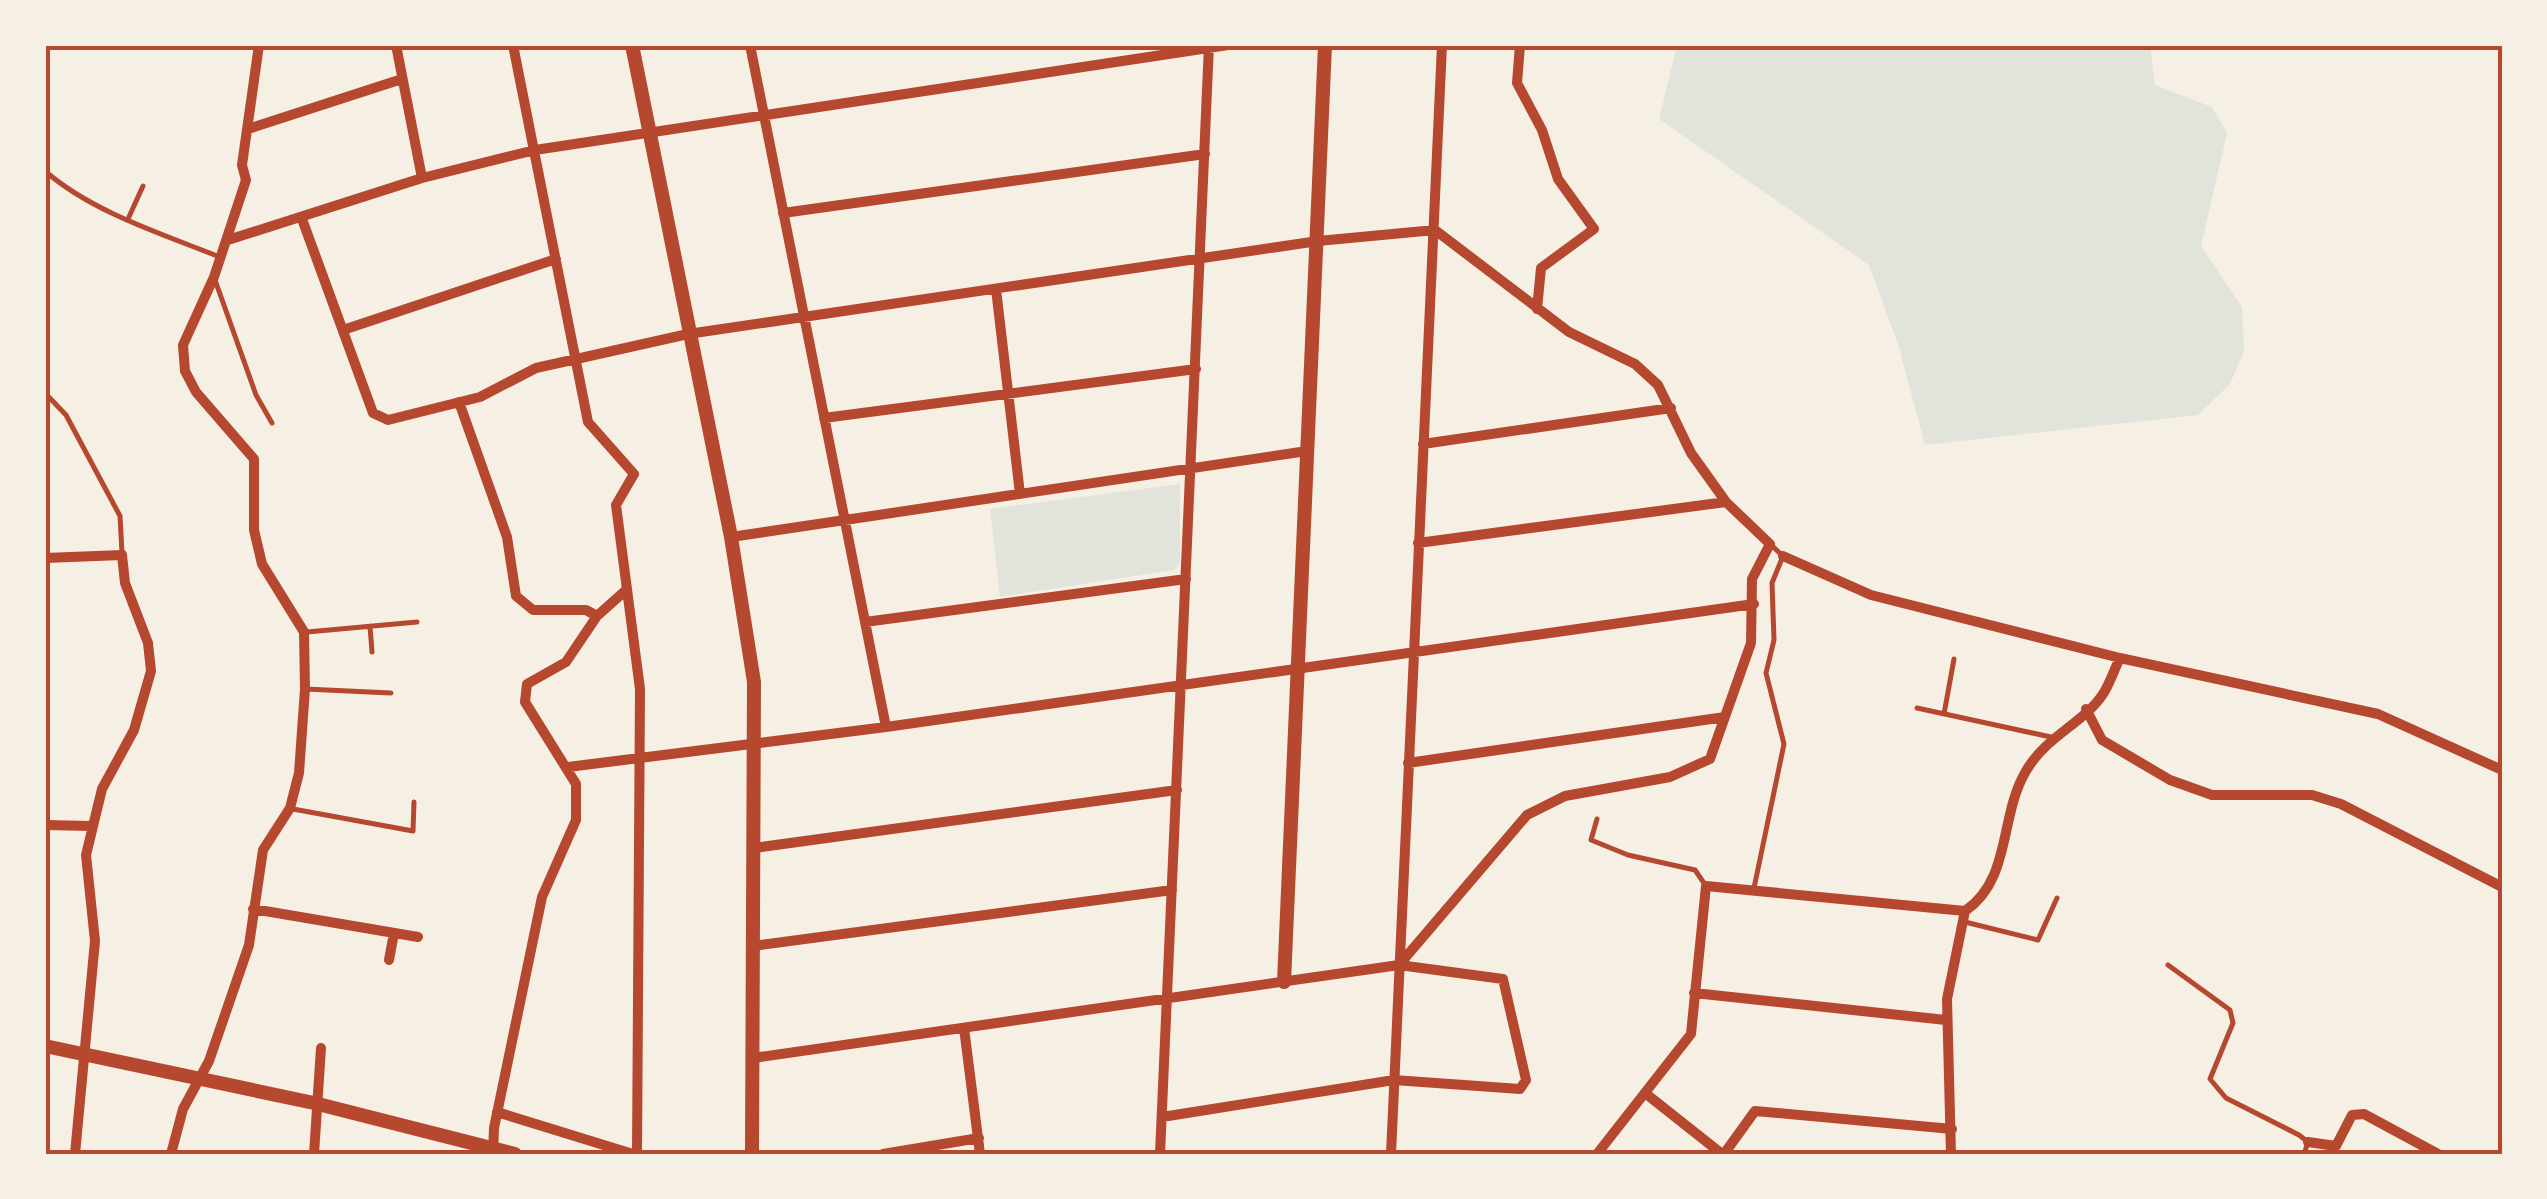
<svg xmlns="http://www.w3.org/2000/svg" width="2547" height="1199" font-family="Literata,serif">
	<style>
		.green { fill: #e2e4dc }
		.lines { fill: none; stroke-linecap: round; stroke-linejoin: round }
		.service { stroke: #b5482f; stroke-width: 5 }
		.minor { stroke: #b5482f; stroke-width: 10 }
		.tertiary { stroke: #b5482f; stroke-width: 14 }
		.neatline { fill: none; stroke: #b5482f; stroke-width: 4 }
	</style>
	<rect width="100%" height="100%" fill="#f6efe4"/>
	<path class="green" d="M1677 45H2150L2155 85 2212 107 2227 133 2201 246 2242 307 2244 351 2230 384 2198 415 1925 445 1898 344 1869 265 1659 119Z
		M1180 484V563L1174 570 1000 597 990 509Z"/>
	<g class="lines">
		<path class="service" d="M45 171C92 212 162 234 220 257
			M128 219 143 186
			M215 280 256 395 272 423
			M45 393 66 415 120 516 122 553
			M370 626 372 652
			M307 632 417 622
			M305 689 391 693
			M1917 708 2051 737
			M1944 714 1954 659
			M293 809 413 831 414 802
			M1597 819 1591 840 1628 855 1695 870 1706 886
			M1754 888 1784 744 1766 673 1774 640 1772 583 1783 556 1770 544
			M1965 922 2038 940 2057 898
			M2168 965 2230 1010 2233 1023 2210 1079 2226 1098 2299 1135 2308 1142 2304 1154"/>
		<path class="minor" d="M396 45 422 178
			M513 45 588 422 634 474 616 505 640 689 637 1154
			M750 45 886 727
			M1520 45 1517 83 1542 130 1558 179 1594 229 1541 268 1537 309
			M248 129 402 79
			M783 213 1205 154
			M302 219 373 413 388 420 480 397 536 368 688 334 1318 241 1435 230 1569 332 1635 364 1658 385 1691 453 1726 502 1770 544 1752 579 1751 643 1710 759 1670 777 1565 796 1527 815 1399 965
			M228 240 422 178 535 150 1228 45
			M996 289 1020 494
			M343 330 556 259
			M459 402 507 537 516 596 533 610H586L597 616
			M824 418 1196 369
			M1423 444 1671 408
			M731 537 1307 451
			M1418 543 1726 502
			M1783 556 1871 595 2120 658 2378 714 2502 770
			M45 558 122 555 125 583 148 643 151 671 134 730 102 789 86 855 95 941 75 1154
			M865 622 1186 579
			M2086 709 2102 740 2170 780 2212 795H2312L2341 804 2502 887
			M1408 763 1725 717
			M568 767 886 727 1754 604
			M45 825 91 826
			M754 848 1177 790
			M253 909 418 937
			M753 946 1172 890
			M389 960 394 933
			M1694 993 1946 1020
			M964 1028 980 1154
			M753 1058 1399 965 1503 979 1526 1080 1520 1089 1394 1080 1162 1117
			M1645 1093 1722 1154
			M497 1112 633 1154
			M2308 1142 2336 1146 2352 1115 2364 1114 2438 1154
			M171 1154 183 1109 209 1061 249 945 263 850 290 808 299 773 305 689 304 632 262 564 254 530V459L196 392 185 371 183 345 214 277 246 180 242 165 259 45
			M314 1154 321 1048
			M493 1154 494 1128 542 897 576 820V784L525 702 527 684 566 662 597 616 625 591
			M883 1154 979 1138
			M1160 1154 1209 45
			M1391 1154 1442 45
			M1597 1154 1691 1034 1706 886 1965 911C2012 879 1999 816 2026 771 2046 736 2084 723 2103 694 2110 683 2114 670 2120 658
			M1724 1154 1755 1111 1952 1129
			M1951 1154 1947 999 1965 911"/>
		<path class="tertiary" d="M632 45 731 537 754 682 752 1154
			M1284 982 1325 45
			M45 1046 314 1103 515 1154"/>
	</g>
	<rect width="2547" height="1199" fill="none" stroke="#f6efe4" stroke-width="95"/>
	<rect x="48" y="48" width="2452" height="1104" class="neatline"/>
</svg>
